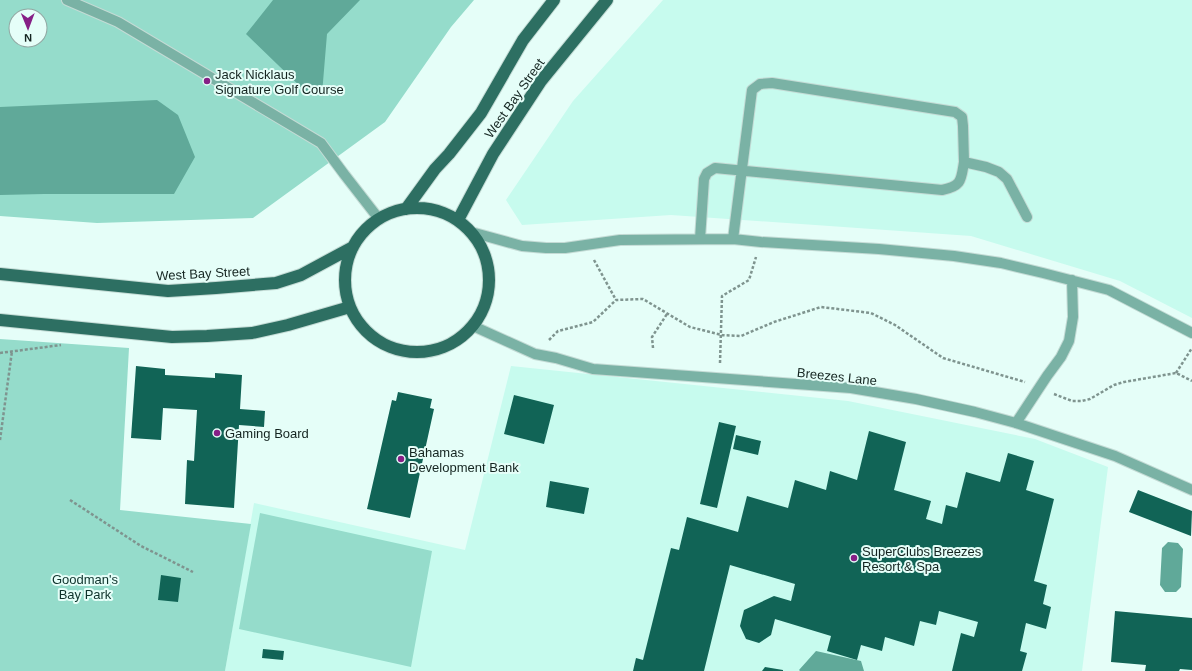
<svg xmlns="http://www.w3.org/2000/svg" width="1192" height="671" font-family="Arial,sans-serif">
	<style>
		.built { fill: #c7fbee }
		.green { fill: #95dccb; fill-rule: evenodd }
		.water { fill: #60a999 }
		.building { fill: #116456 }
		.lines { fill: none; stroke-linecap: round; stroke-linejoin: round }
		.lane-casing { stroke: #c4dbd5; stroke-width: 12 }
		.primary-casing { stroke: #c4dbd5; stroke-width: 14 }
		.path { stroke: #7f948f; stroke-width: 2.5; stroke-dasharray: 3 2; stroke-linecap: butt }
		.lane { stroke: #7ab2a5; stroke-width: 10 }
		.primary { stroke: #2d6f62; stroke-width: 12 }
		.poi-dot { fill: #861f86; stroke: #e5fef8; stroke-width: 1.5 }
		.labels { text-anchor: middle; stroke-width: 4; stroke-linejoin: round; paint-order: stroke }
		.poi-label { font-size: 13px; fill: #142420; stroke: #e5fef8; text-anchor: start }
		.street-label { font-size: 13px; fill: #142420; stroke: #e5fef8 }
		.park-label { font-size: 13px; fill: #0e322b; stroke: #e5fef8 }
	</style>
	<rect width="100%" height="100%" fill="#e5fef8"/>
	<path class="built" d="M663 0H1192V318L1120 281 971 236 671 215 522 225 506 200 573 101Z
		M511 366 848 401 1035 439 1108 467 1082 671H225L254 503 465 550Z"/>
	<path class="green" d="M0 0H474L451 27 385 122 253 218 97 223 0 216ZM16 16H40V40H16Z
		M0 339 129 348 120 510 251 524 225 671H0Z
		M260 513 432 551 411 667 239 629Z"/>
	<path class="water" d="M273 0H360L327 34 322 94H308L246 34Z
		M157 100 178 115 195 157 174 194H44L0 195V107Z
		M1168 542 1178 543 1183 549 1181 587 1176 592H1165L1160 585 1162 548Z
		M816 651 861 661 864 671H800L799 670Z"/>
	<path class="building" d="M136 366 165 369V375L215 378V373L242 375 240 409 265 411 264 427 239 425 234 508 185 504 187 460 194 461 197 410 163 408 161 440 131 438Z
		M398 392 432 399 430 408 434 409 410 518 367 509 392 400 396 401Z
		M514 395 554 405 544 444 504 434Z
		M719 422 736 426 717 508 700 504Z
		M869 431 906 442 894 490 931 501 926 519 942 524 946 505 957 508 966 472 1000 482 1008 453 1034 461 1026 490 1054 499 1034 581 1047 585 1043 604 1051 607 1046 629 1026 623 1020 651 1027 653 1022 671H952L961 633 974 637 978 622 939 611 936 625 920 621 914 646 885 637 882 651 861 645 857 660 827 651 831 636 775 619 771 635 759 643 746 639 740 626 744 610 774 596 791 601 795 584 730 565 704 671H633L636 658 643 660 671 548 679 550 687 517 738 532 747 496 788 508 795 480 826 490 830 471 857 480Z
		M736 435 761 441 758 455 733 449Z
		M550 481 589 488 584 514 546 507Z
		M1138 490 1192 511 1191 536 1129 512Z
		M161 575 181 578 178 602 158 600Z
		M1115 611 1192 618V670L1180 669 1179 671H1145L1146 665 1111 662Z
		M263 649 284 651 283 660 262 658Z
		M765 667 783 670V671H762Z"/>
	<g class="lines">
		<defs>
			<path id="lane" d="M67 0 118 22 321 143 344 174 379 219
				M471 232 522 246 546 248H565L620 240 733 239 761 242 879 249 954 256 1001 263 1043 273 1109 290 1192 333
				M700 239 704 179 707 173 715 168 942 190C962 186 961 180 964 162L986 167 999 172 1007 179 1027 217
				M733 239 752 90 760 84 772 83 955 112 962 117 963 126 964 162
				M473 326 535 354 556 358 593 369 851 388 916 399 975 412 1016 423 1115 456 1192 490
				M1016 423 1047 376 1061 357 1069 341 1073 317 1072 280"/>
			<path id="primary" d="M345 280a72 72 0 1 1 144 0a72 72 0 1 1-144 0Z
				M406 209 435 169 449 154 481 113 523 40 554 0
				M458 220 493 154 541 81 607 0
				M0 274 168 291 216 288 276 283 301 275 353 247
				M0 320 172 337 207 336 252 333 288 325 350 307"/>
		</defs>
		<use href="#lane" class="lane-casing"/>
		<use href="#primary" class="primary-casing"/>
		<path class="path" d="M594 260 616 300
			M549 340 558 331 593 322 616 300 643 299 690 327 722 335 741 336 774 322 821 307 871 313 895 325 943 358 1025 382
			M653 348 652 337 667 314
			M0 353 61 345
			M720 363 722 296 749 280 756 257
			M1176 373 1192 348
			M1054 394 1072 401H1082L1090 399 1114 385 1124 382 1176 373 1192 381
			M0 440 12 351
			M70 500 141 546 193 572"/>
		<use href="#lane" class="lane"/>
		<use href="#primary" class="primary"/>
	</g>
	<g class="poi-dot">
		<circle cx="207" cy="81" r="4"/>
		<circle cx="217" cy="433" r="4"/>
		<circle cx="401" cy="459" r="4"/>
		<circle cx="854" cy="558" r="4"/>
	</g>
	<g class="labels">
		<g class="poi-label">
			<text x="215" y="79">Jack Nicklaus<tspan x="215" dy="15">Signature Golf Course</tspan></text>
			<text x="225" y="438">Gaming Board</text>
			<text x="409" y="457">Bahamas<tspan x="409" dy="15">Development Bank</tspan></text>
			<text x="862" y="556">SuperClubs Breezes<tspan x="862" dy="15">Resort &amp; Spa</tspan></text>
		</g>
		<g class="street-label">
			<text transform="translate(514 98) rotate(-55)" y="5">West Bay Street</text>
			<text transform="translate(203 273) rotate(-3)" y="5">West Bay Street</text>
			<text transform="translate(837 376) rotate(6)" y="5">Breezes Lane</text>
		</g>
		<g class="park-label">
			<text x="85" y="584">Goodman's<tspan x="85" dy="15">Bay Park</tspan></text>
		</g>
	</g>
	<g transform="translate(28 28) rotate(179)"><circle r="19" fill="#e5fef8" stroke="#91a7a2"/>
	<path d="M0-3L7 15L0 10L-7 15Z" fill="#861f86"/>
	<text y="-6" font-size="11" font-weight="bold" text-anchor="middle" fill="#142420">N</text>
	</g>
</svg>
